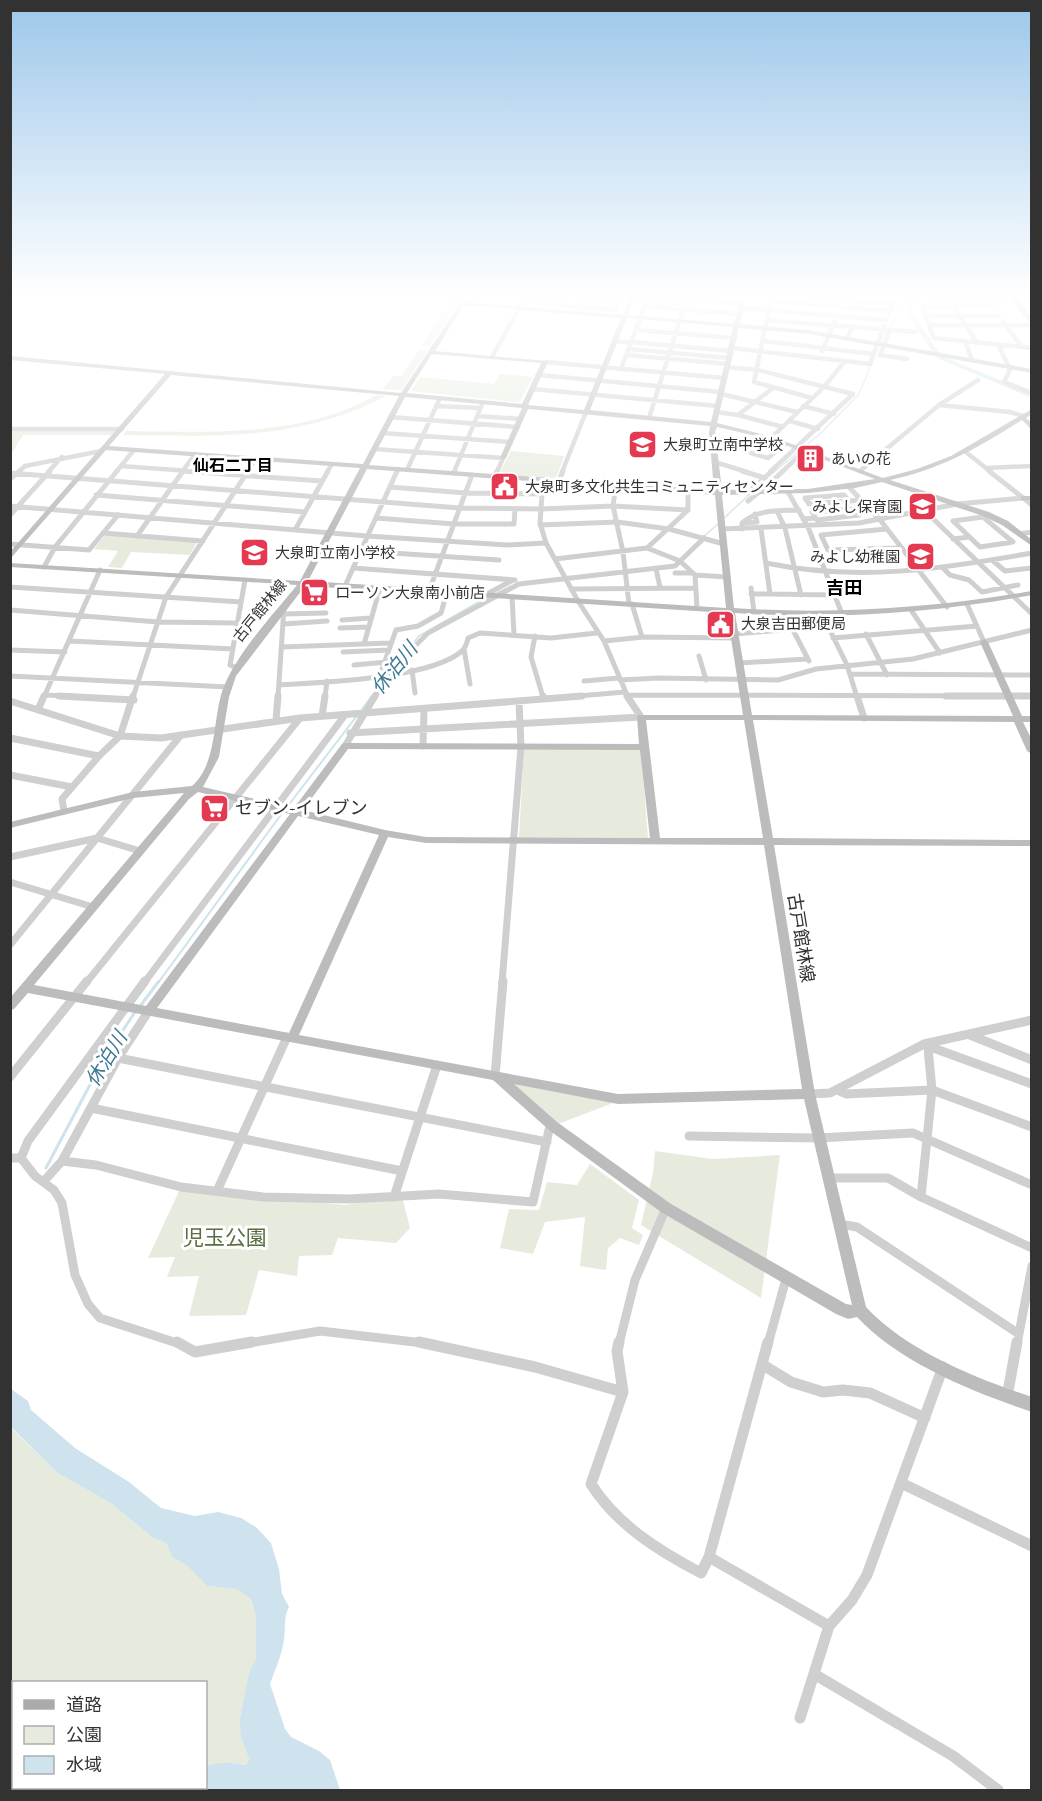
<svg xmlns="http://www.w3.org/2000/svg" width="1042" height="1801" font-family="'Sofia Sans Condensed','Noto Sans JP',sans-serif">
	<style>
		.green { fill: #e6ebde }
		.water { fill: #cee3ed }
		.lines { fill: none; stroke-linecap: round; stroke-linejoin: round }
		.stream-far2 { stroke: #cee3ed; stroke-width: 1.5 }
		.stream-far1 { stroke: #cee3ed; stroke-width: 2 }
		.stream { stroke: #cee3ed; stroke-width: 3 }
		.river { fill: #cee3ed; fill-rule: evenodd }
		.street-far4 { stroke: #cfcfcf; stroke-width: 4.5 }
		.street-far3 { stroke: #cfcfcf; stroke-width: 5 }
		.street-far2 { stroke: #cfcfcf; stroke-width: 7 }
		.street-far1 { stroke: #cfcfcf; stroke-width: 9 }
		.street { stroke: #cfcfcf; stroke-width: 11 }
		.secondary { fill: #bcbcbc; fill-rule: evenodd }
		.primary { fill: #aaa; fill-rule: evenodd }
		.labels { text-anchor: middle; stroke-width: 6; stroke-linejoin: round; paint-order: stroke }
		.far-poi-label { font-size: 15px; fill: #323232; stroke: #fff; text-anchor: start }
		.far-street-label { font-size: 15px; fill: #323232; stroke: #fff }
		.far-neighbourhood-label { font-size: 16px; font-weight: bold; fill: #000; stroke: #fff }
		.far-quarter-label { font-size: 18px; font-weight: bold; fill: #000; stroke: #fff }
		.poi-label { font-size: 18px; fill: #323232; stroke: #fff; text-anchor: start }
		.street-label { font-size: 18px; fill: #323232; stroke: #fff }
		.water-label { font-size: 20px; font-style: italic; fill: #3f7a95; stroke: #fff }
		.near-park-label { font-size: 21px; fill: #586e3e; stroke: #fff }
	</style>
	<rect width="100%" height="100%" fill="#fff"/>
	<path class="green" d="M456 294H464L429 347 421 346Z
		M419 350H428L401 390 383 389 393 376H401Z
		M499 374 533 377 520 401 516 402 411 391 420 377 494 384Z
		M376 395 386 396C300 441 217 436 123 435L126 431C209 432 302 438 376 395Z
		M11 431H116L112 435H23L11 454Z
		M511 451 564 456 556 479 502 475 500 472Z
		M105 535 197 542 190 555 131 552 122 568 108 567 118 551 94 549Z
		M524 749H641L648 838 519 837Z
		M504 1078 613 1103 558 1124Z
		M655 1151 713 1159 780 1155 761 1298 641 1225 653 1173Z
		M590 1164 639 1200 632 1228 643 1235 639 1245 620 1238 608 1248 606 1270 580 1266 585 1217 545 1222 533 1254 500 1248 509 1209 539 1210 547 1182 577 1185Z
		M181 1187 345 1205 402 1197 410 1228 396 1243 338 1238 332 1255 299 1256 297 1276 259 1270 246 1315 189 1316 199 1276 167 1277 175 1257 148 1258Z
		M10 1427 56 1472 112 1504 153 1538 166 1543 172 1557 187 1564 207 1586 237 1588 251 1599 256 1616V1660L249 1672 241 1738 249 1759 246 1765 225 1762 206 1765V1682H14V1788H161L158 1790H11Z"/>
	<path class="water" d="M11 1389 28 1401 31 1410 75 1448 129 1482 161 1508 195 1516 218 1512 241 1518 256 1527 271 1543 279 1569 282 1594 289 1607C283 1618 286 1627 284 1639 282 1655 275 1670 270 1684L285 1729 291 1737 319 1751 330 1760 340 1790H158L161 1788H206V1765L225 1762 246 1765 249 1759 241 1738 240 1720 249 1672 256 1659V1616L251 1599 237 1589 207 1586 187 1565 172 1557 166 1543 153 1538 112 1504 56 1472 11 1427Z"/>
	<g class="lines">
		<path class="stream-far2" d="M880 344 903 303 912 302
			M773 473 822 432 859 394 872 363
			M722 520 751 493
			M702 538 718 524
			M494 594 511 586
			M388 674 419 636 489 596
			M376 690 385 678"/>
		<path class="stream-far1" d="M360 712 371 697
			M287 807 356 717
			M158 983 283 812"/>
		<path class="stream" d="M141 1005 159 981
			M46 1168 102 1062 135 1012"/>
		<path class="river" d="M914 294H920L911 311 941 356 1032 393V398L937 358 905 311Z"/>
		<path class="street-far4" d="M619 294 742 303
			M772 294 754 382 812 398
			M786 294 813 296
			M539 295 568 297 565 306 533 303Z
			M926 296 948 297
			M586 298 618 301 616 309 613 310 582 307Z
			M813 298 893 304
			M1014 299 1032 301
			M647 301 685 304
			M771 301 890 311
			M565 306 582 307
			M645 306 740 314
			M992 306 922 307 934 338 1032 348
			M741 308 886 320
			M889 314 897 294
			M925 316H999
			M767 320 916 332
			M1003 322 1022 347
			M930 325H1032
			M636 330 734 338
			M890 331 880 355 907 359
			M848 336 852 327
			M614 341 631 343
			M764 341 873 354
			M965 341 972 360
			M631 342 731 351
			M977 343 948 297H1012
			M998 345 1009 367
			M732 348 845 361 824 387 771 438
			M629 349 729 358
			M822 351 835 321
			M627 355 728 364
			M492 357 527 294
			M845 361 870 364 884 326
			M545 362 725 378
			M727 367 758 370 853 394
			M1011 367 1004 382 1032 393
			M621 369 646 303
			M539 375 721 392
			M532 389 718 406
			M721 394 797 412
			M939 405 1010 412 1023 416
			M436 406 480 408
			M803 406 834 414
			M716 412 738 415 783 427
			M738 415 773 388
			M477 416 521 419
			M390 417 518 427
			M649 418 688 294
			M790 421 818 429
			M10 429H122
			M382 433 511 442
			M374 449 503 458 497 472
			M751 453 768 458 785 444
			M967 453 991 472
			M715 462 747 472
			M121 466 203 472
			M986 468 1032 466
			M407 470 440 398
			M860 471 939 405 978 380
			M18 472 25 466 101 451
			M48 472 62 457
			M116 472 134 450
			M182 472 195 454
			M247 472 256 459
			M327 472 332 464
			M397 472 398 469
			M454 472 483 402
			M562 472 586 412
			M770 472 853 394
			M782 472 804 451"/>
		<path class="street-far3" d="M182 471 322 481
			M742 471 765 478
			M989 471 1032 505
			M10 473 460 508 541 509 613 506 688 510
			M454 473 455 471
			M495 476 497 471
			M10 479 20 471
			M543 480 540 523 546 543 578 601 604 641 628 697
			M559 481 563 471
			M616 485 613 506 623 552 629 604
			M848 486 881 521 947 607
			M390 487 466 493 542 494
			M775 492 765 488 783 471
			M788 492 808 527 842 614
			M748 493 772 471
			M96 495 305 512
			M844 495 849 501 809 504 805 498Z
			M748 501 759 492
			M849 501 861 500
			M10 506 367 536 507 545 546 543
			M855 509 859 515 817 520 812 512Z
			M777 511 785 528 801 595
			M926 512 1032 614
			M10 515 50 471
			M983 517 1013 542 980 547 953 521Z
			M376 518 454 524H514L515 509
			M803 519 815 518
			M742 523 757 522 755 514
			M540 525 617 522 669 529 724 544
			M722 529 859 523 957 504 1024 498
			M742 529V523C758 509 778 511 799 510
			M761 529 770 594 835 595
			M887 529 821 535 828 550 902 548
			M295 530 328 471
			M103 533 203 541
			M1019 534 1032 532
			M137 536 183 471
			M953 539 969 537
			M10 544 89 550 118 515
			M647 548 680 561 695 575 727 577
			M361 551 499 560
			M555 559 647 548 688 510V490
			M992 560 1005 571 1032 568
			M766 563C858 582 941 569 1032 553
			M44 567 55 547 117 471
			M353 568 515 580
			M943 568 950 575 969 580 982 592 1018 585
			M656 569 660 587
			M675 573H693
			M695 575 697 608
			M345 586 397 471
			M10 587 241 602
			M751 588 754 612
			M573 589 696 588
			M429 591 472 475
			M751 594H770
			M485 595 513 580
			M512 597 514 634
			M632 604 642 637
			M967 604 984 642
			M10 610 158 622 237 623
			M911 610 940 653
			M284 614 326 613
			M822 614 847 665 857 697
			M342 620 371 618
			M284 624 327 621
			M340 628 369 627
			M793 630 809 661
			M735 634 827 626
			M866 634 887 675
			M535 636 531 657 543 697
			M833 638 977 626
			M70 641 233 649
			M604 641 644 637 735 638
			M364 644 380 588
			M282 647 390 643
			M464 649 470 684
			M10 650 65 652
			M343 652 388 650
			M699 656 706 680
			M739 663 807 659
			M354 665 387 662
			M237 668 230 665 245 580
			M412 670 415 693
			M851 674 1032 675
			M380 675 396 630 418 626 441 613 447 592
			M10 676 228 687
			M620 680 658 678 778 680 816 669 913 659 1032 630
			M584 681 619 678
			M279 685C323 682 430 679 462 651 466 647 467 643 468 638L480 633 551 638 597 633
			M45 695 86 697
			M627 695 1032 696
			M44 697 100 570
			M133 697 166 597 248 471
			M278 697 284 607
			M325 697 327 681
			M374 697 407 654 428 633 519 584 675 566 704 538
			M566 697 625 692"/>
		<path class="street-far2" d="M59 696 134 700
			M543 696 544 699
			M857 696 864 718
			M946 696H1032
			M10 701 120 736 133 696
			M38 710 44 696
			M322 716 325 696
			M276 720 278 696
			M350 733 641 717 627 696
			M10 738 99 756
			M345 746 375 696
			M423 746 424 710
			M10 775 72 787
			M64 811 62 799 99 756 120 736 161 738 300 718 582 696
			M10 857 97 838 140 851
			M10 882 93 907
			M10 945 181 735
			M86 983 300 718
			M144 983 345 715
			M502 983 521 747 519 701"/>
		<path class="street-far1" d="M148 1012 118 1058 62 1161 96 1165 181 1187 263 1197 349 1199 439 1194 533 1202 549 1130 553 1126
			M970 1035 1032 1060
			M925 1045 1032 1084
			M118 1058 547 1142
			M495 1076 503 981
			M10 1077 87 981
			M837 1090 846 1094 932 1090 1032 1127
			M809 1094 830 1093 924 1044 1032 1020
			M91 1108 402 1171
			M689 1136 818 1138 913 1133 1032 1185
			M10 1158H21L35 1176 54 1190 62 1203 75 1275 88 1304 100 1318 180 1344
			M21 1158 28 1141 145 981
			M829 1178H888L921 1197 1032 1248
			M44 1181 62 1161
			M217 1191 287 1037
			M394 1197 437 1065
			M921 1197 932 1090 928 1048
			M840 1224 857 1227 1019 1334
			M243 1344 320 1331 432 1344
			M619 1344 635 1280 666 1208
			M768 1344 786 1279
			M1017 1344 1032 1266"/>
		<path class="street" d="M177 1342 195 1352 252 1342
			M419 1342 535 1367 623 1392
			M619 1342 617 1351 623 1392 591 1484C617 1525 659 1551 701 1573L709 1557 768 1342
			M763 1365 791 1382 823 1392 843 1390 870 1393 925 1418
			M1007 1397 1017 1342
			M901 1483 1032 1546
			M709 1557 829 1626
			M814 1674 953 1756 998 1790
			M800 1718 829 1626 852 1600 867 1575 943 1367"/>
		<path class="secondary" d="M466 294H471L466 302 623 315 631 294H636L628 315 734 324 741 294H746L740 324 809 330 1032 369V373L809 334 739 328 717 423 773 437 883 478 917 469 951 456 1032 409V414L1026 418 1032 423V430L1022 420C980 447 939 470 890 480L989 512 1008 521 1032 540V546L1002 525 983 516 882 482 855 488 808 493 722 495 734 608C834 615 933 608 1032 591V595C934 613 834 620 735 613L752 715 1013 716 980 642 984 639 988 642 1022 716H1032V722H1023L1032 740V754L1027 751 1014 722 753 720 773 838 1032 840V846L774 845 815 1094 866 1307C907 1351 975 1378 1032 1397V1412C973 1392 900 1363 857 1317L848 1319 836 1314 661 1212 549 1130 493 1080 28 993 14 1009 10 1010V998L184 793 133 798 10 828V822L133 792 192 786C216 765 213 724 221 695 232 658 272 616 297 585L10 567V563L300 581 360 468 106 450 10 559V552L165 374 10 360V356L401 393ZM464 305 621 318 584 410 528 405 548 362 547 361 435 351ZM627 318 733 327 711 422 590 410ZM432 354 541 363 522 404 407 393ZM171 375 399 396 363 464 109 446ZM405 397 522 408 500 458 503 460 506 458 528 409 710 426 709 432 714 490 369 465ZM717 427 769 439 875 479 808 489 722 490 715 432ZM367 469 715 495 726 608 308 581ZM305 586 727 613 743 715H638L637 717 639 744 345 743 342 744 294 808 203 787 219 757 229 697 236 676ZM646 720H744L763 838H660ZM348 749 640 750 650 838 426 837 385 830 303 810ZM198 792 290 814 146 1006 34 985 189 799ZM298 816 379 835 289 1033 157 1008ZM388 837 426 843 764 845 802 1089 618 1094 299 1035ZM514 1084 618 1104 804 1099 852 1305 846 1304 671 1204 557 1122Z
			M1021 496H1032V500H1021Z"/>
		<path class="primary" d="M1007 294H1013L1032 318V325Z"/>
	</g>
	<linearGradient id="sky" x2="0" y2="1"><stop stop-color="#9dc7ea"/><stop offset="0.54" stop-color="#fff"/><stop offset="1" stop-color="#fff" stop-opacity="0"/></linearGradient>
	<rect width="1042" height="546" fill="url(#sky)"/>
	<defs>
		<symbol id="school-square" viewBox="-11 -11 22 22"><rect x="-9" y="-9" width="18" height="18" rx="4" fill="#e53851" stroke="#fff"/><path d="M0-5L7-2L0 1L-7-2ZM-4 1L0 2.5L4 1V4Q0 6-4 4Z" fill="#fff"/></symbol>
		<symbol id="building-square" viewBox="-11 -11 22 22"><rect x="-9" y="-9" width="18" height="18" rx="4" fill="#e53851" stroke="#fff"/><path d="M-4-6H4V6H1V3H-1V6H-4ZM-2.5-4.3h1.7v1.8h-1.7ZM.8-4.3h1.7v1.8H.8ZM-2.5-1h1.7V.8h-1.7ZM.8-1h1.7V.8H.8Z" fill="#fff"/></symbol>
		<symbol id="civic-square" viewBox="-11 -11 22 22"><rect x="-9" y="-9" width="18" height="18" rx="4" fill="#e53851" stroke="#fff"/><path d="M-.6-6.5H3V-4.5H.6V-3L4-1V1h2V6H-6V1h2V-1L-.6-3ZM-1.2 2.5V6h2.4V2.5Z" fill="#fff"/></symbol>
		<symbol id="supermarket-square" viewBox="-11 -11 22 22"><rect x="-9" y="-9" width="18" height="18" rx="4" fill="#e53851" stroke="#fff"/><path d="M-6-5.5h2.5l.6 2H6L4.5 2H-2.5L-4.4-4H-6ZM-1.5 3.2a1.3 1.3 0 1 0 .1 0ZM3 3.2a1.3 1.3 0 1 0 .1 0Z" fill="#fff"/></symbol>
	</defs>
	<g fill-rule="evenodd">
		<use href="#school-square" x="626" y="428" width="33" height="33"/>
		<use href="#building-square" x="794" y="442" width="33" height="33"/>
		<use href="#civic-square" x="488" y="470" width="33" height="33"/>
		<use href="#school-square" x="906" y="490" width="33" height="33"/>
		<use href="#school-square" x="238" y="536" width="33" height="33"/>
		<use href="#school-square" x="904" y="540" width="33" height="33"/>
		<use href="#supermarket-square" x="298" y="576" width="33" height="33"/>
		<use href="#civic-square" x="704" y="608" width="33" height="33"/>
		<use href="#supermarket-square" x="198" y="792" width="33" height="33"/>
	</g>
	<g class="labels">
		<g class="far-poi-label">
			<text x="663" y="450">大泉町立南中学校</text>
			<text x="831" y="464">あいの花</text>
			<text x="525" y="492">大泉町多文化共生コミュニティセンター</text>
			<text x="902" y="512" text-anchor="end">みよし保育園</text>
			<text x="275" y="558">大泉町立南小学校</text>
			<text x="900" y="562" text-anchor="end">みよし幼稚園</text>
			<text x="335" y="598">ローソン大泉南小前店</text>
			<text x="741" y="629">大泉吉田郵便局</text>
		</g>
		<g class="far-street-label">
			<text transform="translate(260 611) rotate(-51)" y="5">古戸館林線</text>
		</g>
		<g class="far-neighbourhood-label">
			<text x="233" y="471">仙石二丁目</text>
		</g>
		<g class="far-quarter-label">
			<text x="844" y="594">吉田</text>
		</g>
		<g class="poi-label">
			<text x="235" y="814">セブン-イレブン</text>
		</g>
		<g class="street-label">
			<text transform="translate(801 938) rotate(81)" y="6">古戸館林線</text>
		</g>
		<g class="water-label">
			<text transform="translate(394 668) rotate(-51)" y="7">休泊川</text>
			<text transform="translate(106 1059) rotate(-59)" y="7">休泊川</text>
		</g>
		<g class="near-park-label">
			<text x="225" y="1245">児玉公園</text>
		</g>
	</g>
	<rect width="1042" height="1801" fill="none" stroke="#323232" stroke-width="24"/>
	<rect x="12" y="1681" width="195" height="108" fill="#ffffff" stroke="#adadad" stroke-width="1.5"/>
	<rect x="24" y="1700" width="30" height="9" fill="#aaaaaa" stroke="#adadad" stroke-width="1.5"/>
	<text x="66" y="1711" font-size="18" fill="#323232">道路</text>
	<rect x="24" y="1726" width="30" height="18" fill="#e6ebde" stroke="#adadad" stroke-width="1.5"/>
	<text x="66" y="1741" font-size="18" fill="#323232">公園</text>
	<rect x="24" y="1756" width="30" height="18" fill="#cee3ed" stroke="#adadad" stroke-width="1.5"/>
	<text x="66" y="1771" font-size="18" fill="#323232">水域</text>
</svg>
